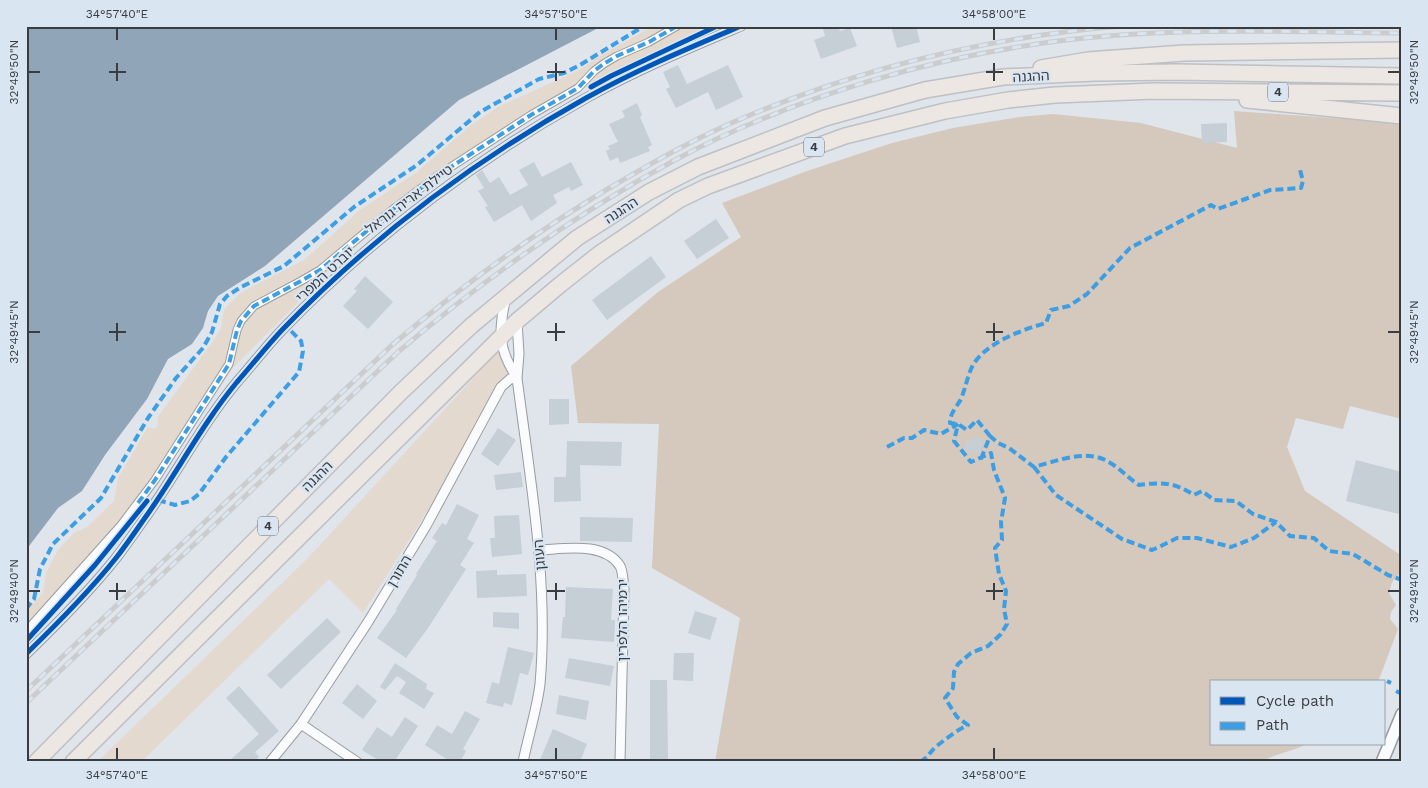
<svg xmlns="http://www.w3.org/2000/svg" width="1428" height="788" font-family="'Work Sans','Noto Sans Hebrew',sans-serif">
	<style>
		.green { fill: #e4d9ce }
		.forest { fill: #d5c8bc }
		.water { fill: #90a5b8 }
		.building { fill: #c6ced6 }
		.lines { fill: none; stroke-linecap: round; stroke-linejoin: round }
		.pedestrian-casing { stroke: #989ca0; stroke-width: 9 }
		.minor-casing { stroke: #989ca0; stroke-width: 11 }
		.tertiary-casing { stroke: #989ca0; stroke-width: 14 }
		.trunk-casing { stroke: #bdc0c4; stroke-width: 18 }
		.pedestrian { stroke: #fafbfc; stroke-width: 7 }
		.minor { stroke: #fafbfc; stroke-width: 9 }
		.tertiary { stroke: #fafbfc; stroke-width: 11 }
		.trunk { stroke: #ece7e2; stroke-width: 15 }
		.rail-casing { stroke: #cbcccd; stroke-width: 5 }
		.rail { stroke: #d9e5f1; stroke-width: 3; stroke-dasharray: 9; stroke-linecap: butt }
		.quiet { stroke: #3e9ee3; stroke-width: 4; stroke-dasharray: 8 4; stroke-linecap: butt }
		.cycleway-casing { stroke: #d9e5f1; stroke-width: 8 }
		.cycleway { stroke: #0057b8; stroke-width: 5 }
		.ticks { fill: none; stroke: #393d42; stroke-width: 2 }
		.labels { text-anchor: middle; stroke-width: 4.5; stroke-linejoin: round; paint-order: stroke }
		.shield { fill: #d9e5f1; stroke: #696f76; stroke-width: 1 }
		.shield-label { font-size: 12px; font-weight: bold; fill: #393d42 }
		.street-label { font-size: 14px; fill: #393d42; stroke: #d9e5f1 }
		.neatline { fill: none; stroke: #393d42; stroke-width: 2 }
		.ticks-label { font-size: 12px; text-anchor: middle; fill: #393d42 }
	</style>
	<rect width="100%" height="100%" fill="#dfe5eb"/>
	<path class="green" d="M653 26H707L651 53 588 86 526 122 463 163 404 205 357 243 233 368 189 431 146 498 63 596 26 637V612L43 593 46 573 58 550 74 533 87 527 114 501 118 478 148 427 154 429 157 427 158 421 157 418 211 344 221 328 224 309 240 293 304 260 360 210 417 172 471 125 498 107 579 70 605 53Z
		M498 351 503 362 512 376 501 380 440 491 363 613 329 579 141 762H97L308 558Z"/>
	<path class="forest" d="M1234 111 1402 123V419L1350 406 1343 429 1296 418 1287 447 1305 491 1402 556V571L1392 582 1389 593 1396 605 1391 612 1390 619 1398 629 1378 682H1212V744H1306C1292 752 1276 753 1262 762H715L740 618 652 568 659 424 578 423 571 366 658 292 741 237 722 203 807 171 892 143 953 128 1019 117 1053 114 1141 123 1237 148Z"/>
	<path class="water" d="M26 26H602L459 100 265 266 218 296 208 311 203 328 192 344 168 359 147 399 105 455 82 491 58 508 26 550Z"/>
	<path class="building" d="M831 26H838L840 31 850 28 857 46 821 59 814 40 825 36 823 29Z
		M891 26H916L920 42 897 48Z
		M678 65 687 84 728 65 743 97 716 110 708 92 676 108 666 89 670 87 663 72Z
		M637 103 642 115 640 117 652 145 648 147 650 151 620 163 618 157 610 161 606 151 610 149 608 146 618 142 609 124 625 117 622 111Z
		M1227 123V142L1202 143 1201 124Z
		M534 162 542 177 571 162 583 185 571 191 569 187 553 195 557 203 531 221 522 205 494 222 485 207 488 206 478 191 484 188 476 175 482 170 490 183 499 177 510 195 528 185 519 170Z
		M716 219 729 238 697 259 684 241Z
		M651 256 666 277 607 320 592 300Z
		M365 276 393 302 368 329 343 306 357 291 354 289Z
		M549 399H569V424L549 425Z
		M498 428 516 440 498 466 481 454Z
		M974 438H980L983 444 979 454 966 450V442Z
		M567 441 622 442 621 466 580 465 581 501 554 502V477H566Z
		M1356 460 1402 472V502L1399 514 1346 501Z
		M521 472 523 487 496 490 494 475Z
		M457 504 479 515 467 539 474 543 460 565 466 569 428 628 406 658 377 638 397 610 396 609 417 575 416 574 437 541 432 538 442 523 446 525Z
		M519 515 522 554 492 557 490 538H495L494 516Z
		M580 517 633 518 632 542 580 541Z
		M497 570V575L526 574 527 596 477 598 476 571Z
		M566 587 613 589 611 620H615L614 642 561 638 563 617H565Z
		M695 611 717 618 710 640 688 633Z
		M493 612 519 613V629L493 627Z
		M327 618 341 632 281 689 267 675Z
		M508 647 534 653 528 675 520 673 512 705 504 703 503 707 486 703 492 682 499 684Z
		M674 653H694L693 681 673 680Z
		M569 658 614 666 610 686 565 678Z
		M395 663 427 684 426 689 434 693 424 709 399 693 406 682 397 676 385 690 380 687Z
		M650 680H667L668 762H650Z
		M357 684 377 701 363 719 342 703Z
		M239 686 279 731 255 752 259 757 254 762H228L259 734 226 698Z
		M559 695 589 701 586 720 556 714Z
		M465 711 480 719 463 749 466 751 460 762H451L425 745 437 725 452 734Z
		M405 717 418 726 394 762H381L362 750 377 727 392 737Z
		M553 729 587 744 580 762H539Z"/>
	<g class="lines">
		<defs>
			<path id="pedestrian" d="M26 631 121 525 155 480 229 364 237 330 241 321 254 306 301 281 320 270 392 210 437 176 531 115 578 88 594 71 605 63 617 56 649 42 677 26"/>
			<path id="minor" d="M506 297C498 331 498 349 517 378
				M517 321 519 354 517 378C530 479 549 581 540 684 537 709 528 737 523 762
				M539 550C564 549 604 541 620 566 623 571 623 582 624 589L620 762
				M26 654C57 624 89 592 116 558 127 544 137 529 147 515 178 471 203 423 237 382 252 365 266 347 282 330 370 239 475 160 586 98 636 70 689 48 741 26
				M301 724 357 762
				M270 762 301 724 368 622 426 526 501 387 510 379 517 378"/>
			<path id="tertiary" d="M1382 762 1402 714"/>
			<path id="trunk" d="M1041 68 1088 60 1184 53 1402 50
				M1247 100 1402 116
				M36 762 401 392 471 326 577 238 649 192 698 167 825 118 925 90 1003 77 1095 73 1178 72 1402 76
				M73 762 517 321 561 284 599 254 679 200 708 186 845 136 945 111 1008 100 1055 95 1154 91 1402 93"/>
		</defs>
		<use href="#pedestrian" class="pedestrian-casing"/>
		<use href="#minor" class="minor-casing"/>
		<use href="#tertiary" class="tertiary-casing"/>
		<use href="#trunk" class="trunk-casing"/>
		<use href="#pedestrian" class="pedestrian"/>
		<use href="#minor" class="minor"/>
		<use href="#tertiary" class="tertiary"/>
		<use href="#trunk" class="trunk"/>
		<defs>
			<path id="rail" d="M26 691 392 345C459 288 530 236 606 190 650 164 695 138 743 118 864 67 991 37 1121 26
				M26 703 398 352C484 279 576 214 675 160 794 96 941 54 1075 39 1183 27 1293 32 1402 33"/>
		</defs>
		<use href="#rail" class="rail-casing"/>
		<use href="#rail" class="rail"/>
		<path class="quiet" d="M990 436 977 420 967 430 958 424 950 423C950 413 956 408 961 399 965 389 967 379 971 369 982 344 1021 330 1046 323L1051 310 1069 306 1087 294 1130 248 1211 205 1218 209 1270 190 1301 188 1303 181 1300 170
			M887 447 904 438H912L924 430 941 434 958 424
			M981 459 990 436 998 443 1009 448 1034 467C1056 461 1086 449 1107 461 1119 467 1128 478 1139 485 1162 482 1174 482 1194 495L1202 491 1214 500 1236 501 1253 514 1276 522 1290 536 1314 538 1329 551 1353 554 1388 575 1402 580
			M1034 467 1056 495 1122 539 1152 550 1159 547 1177 538H1197L1231 547 1254 538 1276 522
			M158 500 175 505 190 501 199 494 226 457 299 372 303 351 301 341 286 326
			M138 503 155 480 229 364 237 330 241 321 254 306 301 281 320 270 392 210 437 176 531 115 578 88 594 71 605 63 617 56 649 42 677 26
			M26 609 34 599 40 569 53 544 101 498 148 418 176 378 203 348 212 332 220 304 227 296 241 287 284 266 354 207 417 165 480 112 539 79 564 73 580 65 644 26
			M1387 681 1391 683
			M1396 691 1402 694
			M920 762C930 756 930 751 938 745 947 738 957 730 968 725L957 717 945 698 953 688 954 672 958 664 971 653 988 646 1001 634 1007 624 1004 609 1006 591 999 574 995 548 1002 540 1001 522 1005 498 994 470 991 453 971 462 954 441 958 424"/>
		<defs>
			<path id="cycleway" d="M591 87 611 76 717 26
				M26 641 95 565 147 501
				M26 654C57 624 89 592 116 558 127 544 137 529 147 515 178 471 203 423 237 382 252 365 266 347 282 330 370 239 475 160 586 98 636 70 689 48 741 26"/>
		</defs>
		<use href="#cycleway" class="cycleway-casing"/>
		<use href="#cycleway" class="cycleway"/>
	</g>
	<path class="ticks" d="M117 28V40M556 28V40M994 28V40M117 63V81M556 63V81M994 63V81M28 72H40M109 72H126M547 72H565M986 72H1003M1388 72H1400M117 323V341M556 323V341M994 323V341M28 332H40M109 332H126M547 332H565M986 332H1003M1388 332H1400M117 583V600M556 583V600M994 583V600M28 591H40M109 591H126M547 591H565M986 591H1003M1388 591H1400M117 748V760M556 748V760M994 748V760"/>
	<g class="labels">
		<g class="shield">
			<rect x="1268" y="82.5" width="20" height="19" rx="4"/>
			<rect x="804" y="137.5" width="20" height="19" rx="4"/>
			<rect x="258" y="516.5" width="20" height="19" rx="4"/>
		</g>
		<g class="shield-label">
			<text x="1278" y="96">4</text>
			<text x="814" y="151">4</text>
			<text x="268" y="530">4</text>
		</g>
		<g class="street-label">
			<text transform="translate(1031 76) rotate(-3)" y="5">ההגנה</text>
			<text transform="translate(409 199) rotate(-37)" y="5">טיילת אריה גוראל</text>
			<text transform="translate(621 210) rotate(-33)" y="5">ההגנה</text>
			<text transform="translate(325 274) rotate(-43)" y="5">יוברט המפרי</text>
			<text transform="translate(317 476) rotate(-45)" y="5">ההגנה</text>
			<text transform="translate(539 555) rotate(-95)" y="5">העוגן</text>
			<text transform="translate(399 571) rotate(-59)" y="5">התורן</text>
			<text transform="translate(622 620) rotate(-90)" y="5">ירמיהו הלפרין</text>
		</g>
	</g>
	<rect width="1428" height="788" fill="none" stroke="#d9e5f1" stroke-width="55"/>
	<rect x="1210" y="680" width="175" height="65" fill="#d9e5f1" stroke="#99a2ab"/>
	<rect x="1220" y="697" width="25" height="8" fill="#0057b8" stroke="#99a2ab"/>
	<text x="1256" y="706" font-size="15" fill="#393d42">Cycle path</text>
	<rect x="1220" y="722" width="25" height="8" fill="#3e9ee3" stroke="#99a2ab"/>
	<text x="1256" y="730" font-size="15" fill="#393d42">Path</text>
	<rect x="28" y="28" width="1372" height="732" class="neatline"/>
	<g class="ticks-label">
		<text x="117" y="18">34°57'40"E</text>
		<text x="556" y="18">34°57'50"E</text>
		<text x="994" y="18">34°58'00"E</text>
		<text transform="translate(14 72) rotate(-90)" y="4">32°49'50"N</text>
		<text transform="translate(1414 72) rotate(-90)" y="4">32°49'50"N</text>
		<text transform="translate(14 332) rotate(-90)" y="4">32°49'45"N</text>
		<text transform="translate(1414 332) rotate(-90)" y="4">32°49'45"N</text>
		<text transform="translate(14 591) rotate(-90)" y="4">32°49'40"N</text>
		<text transform="translate(1414 591) rotate(-90)" y="4">32°49'40"N</text>
		<text x="117" y="779">34°57'40"E</text>
		<text x="556" y="779">34°57'50"E</text>
		<text x="994" y="779">34°58'00"E</text>
	</g>
</svg>
